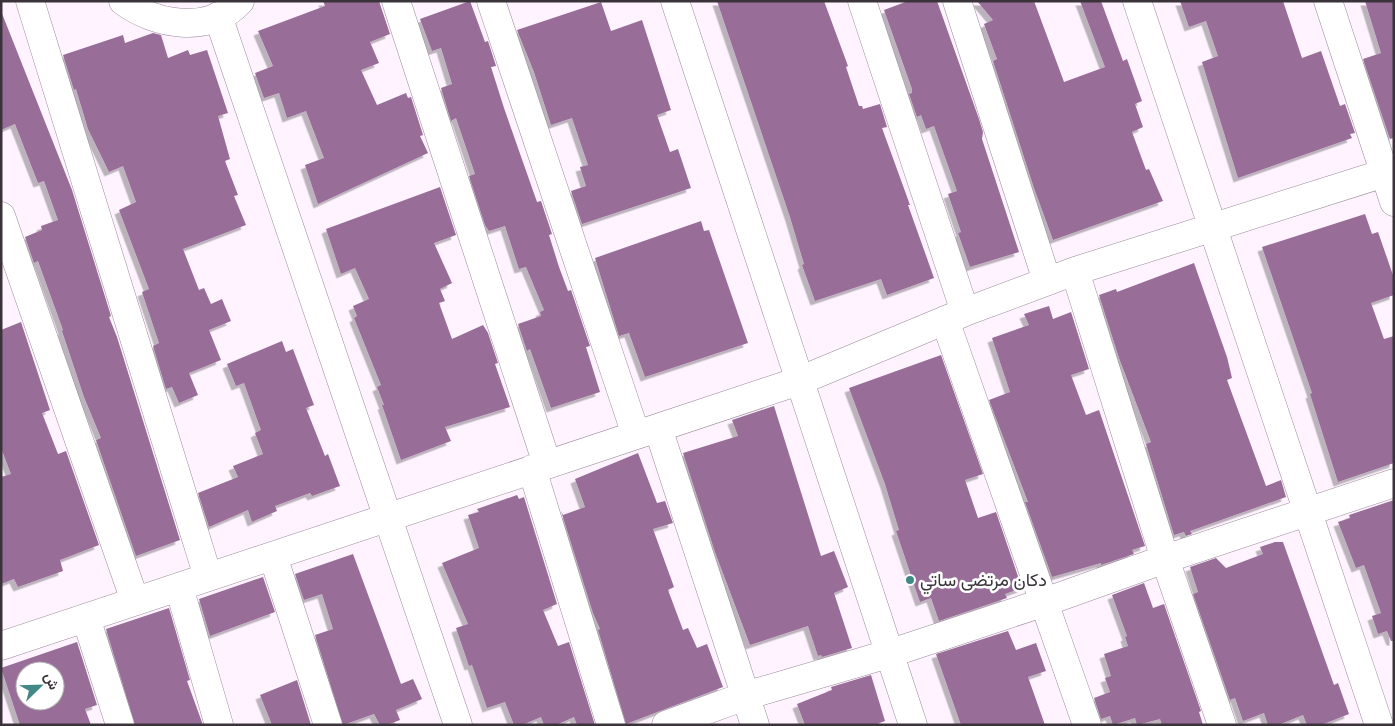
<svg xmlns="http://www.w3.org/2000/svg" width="1395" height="726" font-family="'Varela Round',Vazirmatn,sans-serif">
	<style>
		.building { fill: #986e98; fill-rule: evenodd; filter: url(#shadow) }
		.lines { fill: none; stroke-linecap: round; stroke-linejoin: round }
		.minor-casing { stroke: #9a8b99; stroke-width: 29 }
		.minor { stroke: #fff; stroke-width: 28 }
		.poi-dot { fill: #418986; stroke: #fff; stroke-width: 2 }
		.labels { text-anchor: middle; stroke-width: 5; stroke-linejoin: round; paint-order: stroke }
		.poi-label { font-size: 18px; fill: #3a343a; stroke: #fff; text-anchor: start }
	</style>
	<defs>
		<filter id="shadow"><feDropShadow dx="-4.5" dy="4.5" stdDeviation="0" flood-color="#0004"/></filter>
	</defs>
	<rect width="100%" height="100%" fill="#fff3ff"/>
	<path class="building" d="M323 1H379L390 34 370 42 379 63 361 70 377 105 406 93 408 98 411 97 423 135 420 136 428 153 318 204 305 165 324 158 306 111 287 118 279 93 264 98 255 73 273 66 258 31 325 6Z
		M470 1 485 42 488 41 496 66 491 67 504 108 537 202 541 201 552 234 549 235 559 267 568 291 571 290 590 346 586 347 600 392 551 408 530 349 527 351 518 324 541 316 540 312 544 310 526 267 519 269 505 226 489 231 485 225 469 176 475 174 456 118 451 121 441 88 452 84 441 48 432 51 420 19Z
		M717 1H824L848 66 846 67 859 106H862L863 109 880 104 887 127 882 128 910 205H908L934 278 887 295 881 279 815 301 802 265 804 264 790 217Z
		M908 1H937L979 119 983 132 982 139 1019 252 970 267 958 233 961 232 948 194 957 191 934 126 926 129 921 115 917 117 909 94 912 93V89L884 10Z
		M977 1H1034L1064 82 1105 67 1080 1H1101L1123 61 1127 59 1142 101 1135 104 1143 127 1132 132 1146 170 1149 169 1163 201 1053 240 1034 188 993 61 997 59 984 24 993 20Z
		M1180 1H1283L1302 58 1321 51 1340 106 1345 104 1355 133 1350 134 1352 138 1238 178 1202 62 1218 56 1206 21 1189 27Z
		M1365 1H1394V138L1390 139 1363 59 1381 53Z
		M601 2 611 31 642 20 671 110 657 115 670 152 678 149 691 188 582 224 571 191 586 186 580 167 588 165 572 118 551 125 534 72 517 30Z
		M1 11 72 190 111 316 109 317 117 337 180 540 136 556 96 440 101 438 84 397 62 331 63 330 38 261 34 263 25 237 42 230 41 226 58 220 44 181 38 183 15 124 1 130Z
		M153 33 161 35 168 58 188 50 190 55 207 50 228 113 218 116 230 159 225 161 238 195 234 196 246 225 183 249 199 290 204 288 211 304 222 299 231 321 209 330 221 360 189 373 198 395 179 403 172 387 166 389 153 346 159 343 142 292 149 289 119 210 136 202 123 166 109 172 88 129 76 89 74 90 63 55 123 35 125 43Z
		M440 187 456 235 434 243 452 283 440 289 445 301 439 303 452 339 483 325 488 333 498 363 495 364 510 407 445 427 451 441 401 460 382 405H384L377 387 381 385 354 318 357 316 353 306 369 299 355 268 341 274 326 229Z
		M1365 214 1372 234 1378 232 1394 278V295L1371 303 1384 339 1394 336V463L1338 482 1310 394 1312 393 1262 247Z
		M701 221 704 231 709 230 748 343 645 377 629 333 619 336 595 258Z
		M1194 263 1227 357 1232 378 1227 380 1266 486 1281 480 1286 497 1190 531 1192 534 1186 536 1184 532 1174 535 1146 444 1151 442 1119 358 1099 295 1116 289 1117 292Z
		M1049 306 1053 319 1071 312 1089 369 1071 375 1086 415 1099 410 1145 546 1132 550 1134 554 1101 565V563L1052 577 1025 502H1028L989 400 1010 392 992 338 1029 325 1024 314Z
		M21 322 50 410 42 413 58 454 66 451 99 545 60 560 63 571 18 587 14 579 1 584V477L11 474 1 448V330Z
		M282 341 286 352 293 349 314 405 306 408 325 456 328 454 340 486 312 496 310 493 275 506 277 511 252 522 248 510 209 527 198 493 238 477 233 466 263 454 255 433 261 430 244 383 236 386 227 364Z
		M941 355 983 474 965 480 978 518 996 512 1022 588 1005 594 1007 598 939 621 931 598 920 602 896 531 899 530 885 484 849 388Z
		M774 406 821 556 834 551 848 587 834 593 852 648 822 657 821 655 818 656 808 626 750 645 715 552 683 453 738 436 732 420Z
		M638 453 657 503 665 501 673 523 653 529 674 587 668 590 683 630 688 628 697 648 707 644 723 687 626 724 598 630 600 629 593 613 561 511 563 515 585 507 575 479Z
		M517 495 519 499 524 497 557 604 543 610 558 646 569 642 595 725H577L574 717 556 725H544L541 717 522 725H514L505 702 487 708 472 665 469 666 456 628 468 624 442 563 479 548 468 515 479 512 477 509Z
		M1394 500V641H1391L1387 631 1378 634 1372 616 1381 613 1364 565 1356 568 1338 522 1350 518 1349 515Z
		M1275 542H1283L1334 685 1338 683 1349 714 1321 725H1307L1303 715 1278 725H1268L1264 713 1243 721 1235 698 1230 700 1193 594 1198 592 1190 567 1216 558 1226 568 1263 554 1260 547Z
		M353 554 401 684 413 679 422 699 396 710 400 720 387 725H380L374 714 343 725 315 635 333 629 322 594 304 600 295 574Z
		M263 577 275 612 210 636 199 599Z
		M1144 583 1153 608 1164 604 1201 711 1199 712 1203 725H1162L1160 719 1137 725 1135 718 1113 725 1110 716 1101 719 1094 698 1110 692 1105 678 1111 676 1104 654 1128 646 1125 637 1127 636 1112 595Z
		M169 608 190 680 187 681 203 725H135L106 629Z
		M1008 631 1016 650 1036 643 1046 671 1028 677 1045 725H961L936 654Z
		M77 642 97 705 85 709 91 725H20L1 668ZM25 671H55V701H25Z
		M871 675 885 721 874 725H805L797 704 832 690 831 687Z
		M297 680 311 725H272L260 695Z"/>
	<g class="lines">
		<defs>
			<path id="minor" d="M30 1 208 577
				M123 1C155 25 209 35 240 1
				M396 1 547 464
				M491 1 636 435
				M675 1 913 725
				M862 1 965 312
				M957 1 1047 281
				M1137 1 1379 725
				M1328 1 1394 202
				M218 16 458 725
				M1 216 135 601
				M1075 271 1165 559 1222 725
				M945 320 1087 725
				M658 428 755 725
				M532 469 611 725
				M273 556 328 725
				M179 587 219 725
				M86 618 120 725
				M1 646 799 381 965 312 1075 271 1394 170
				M666 725 745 696 888 654 1045 602 1165 559 1394 483"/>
		</defs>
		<use href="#minor" class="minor-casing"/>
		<use href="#minor" class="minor"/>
	</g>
	<circle class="poi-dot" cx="910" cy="580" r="5"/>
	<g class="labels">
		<g class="poi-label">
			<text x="920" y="586">دكان مرتضى ساتي</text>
		</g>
	</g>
	<rect width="1395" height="726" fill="none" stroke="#3a343a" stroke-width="5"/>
	<g transform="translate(40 686) rotate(67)"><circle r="24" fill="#ffffff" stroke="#b0aeb0"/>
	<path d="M0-4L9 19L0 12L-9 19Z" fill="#418986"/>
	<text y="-8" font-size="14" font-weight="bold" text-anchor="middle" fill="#3a343a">ش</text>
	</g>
</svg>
